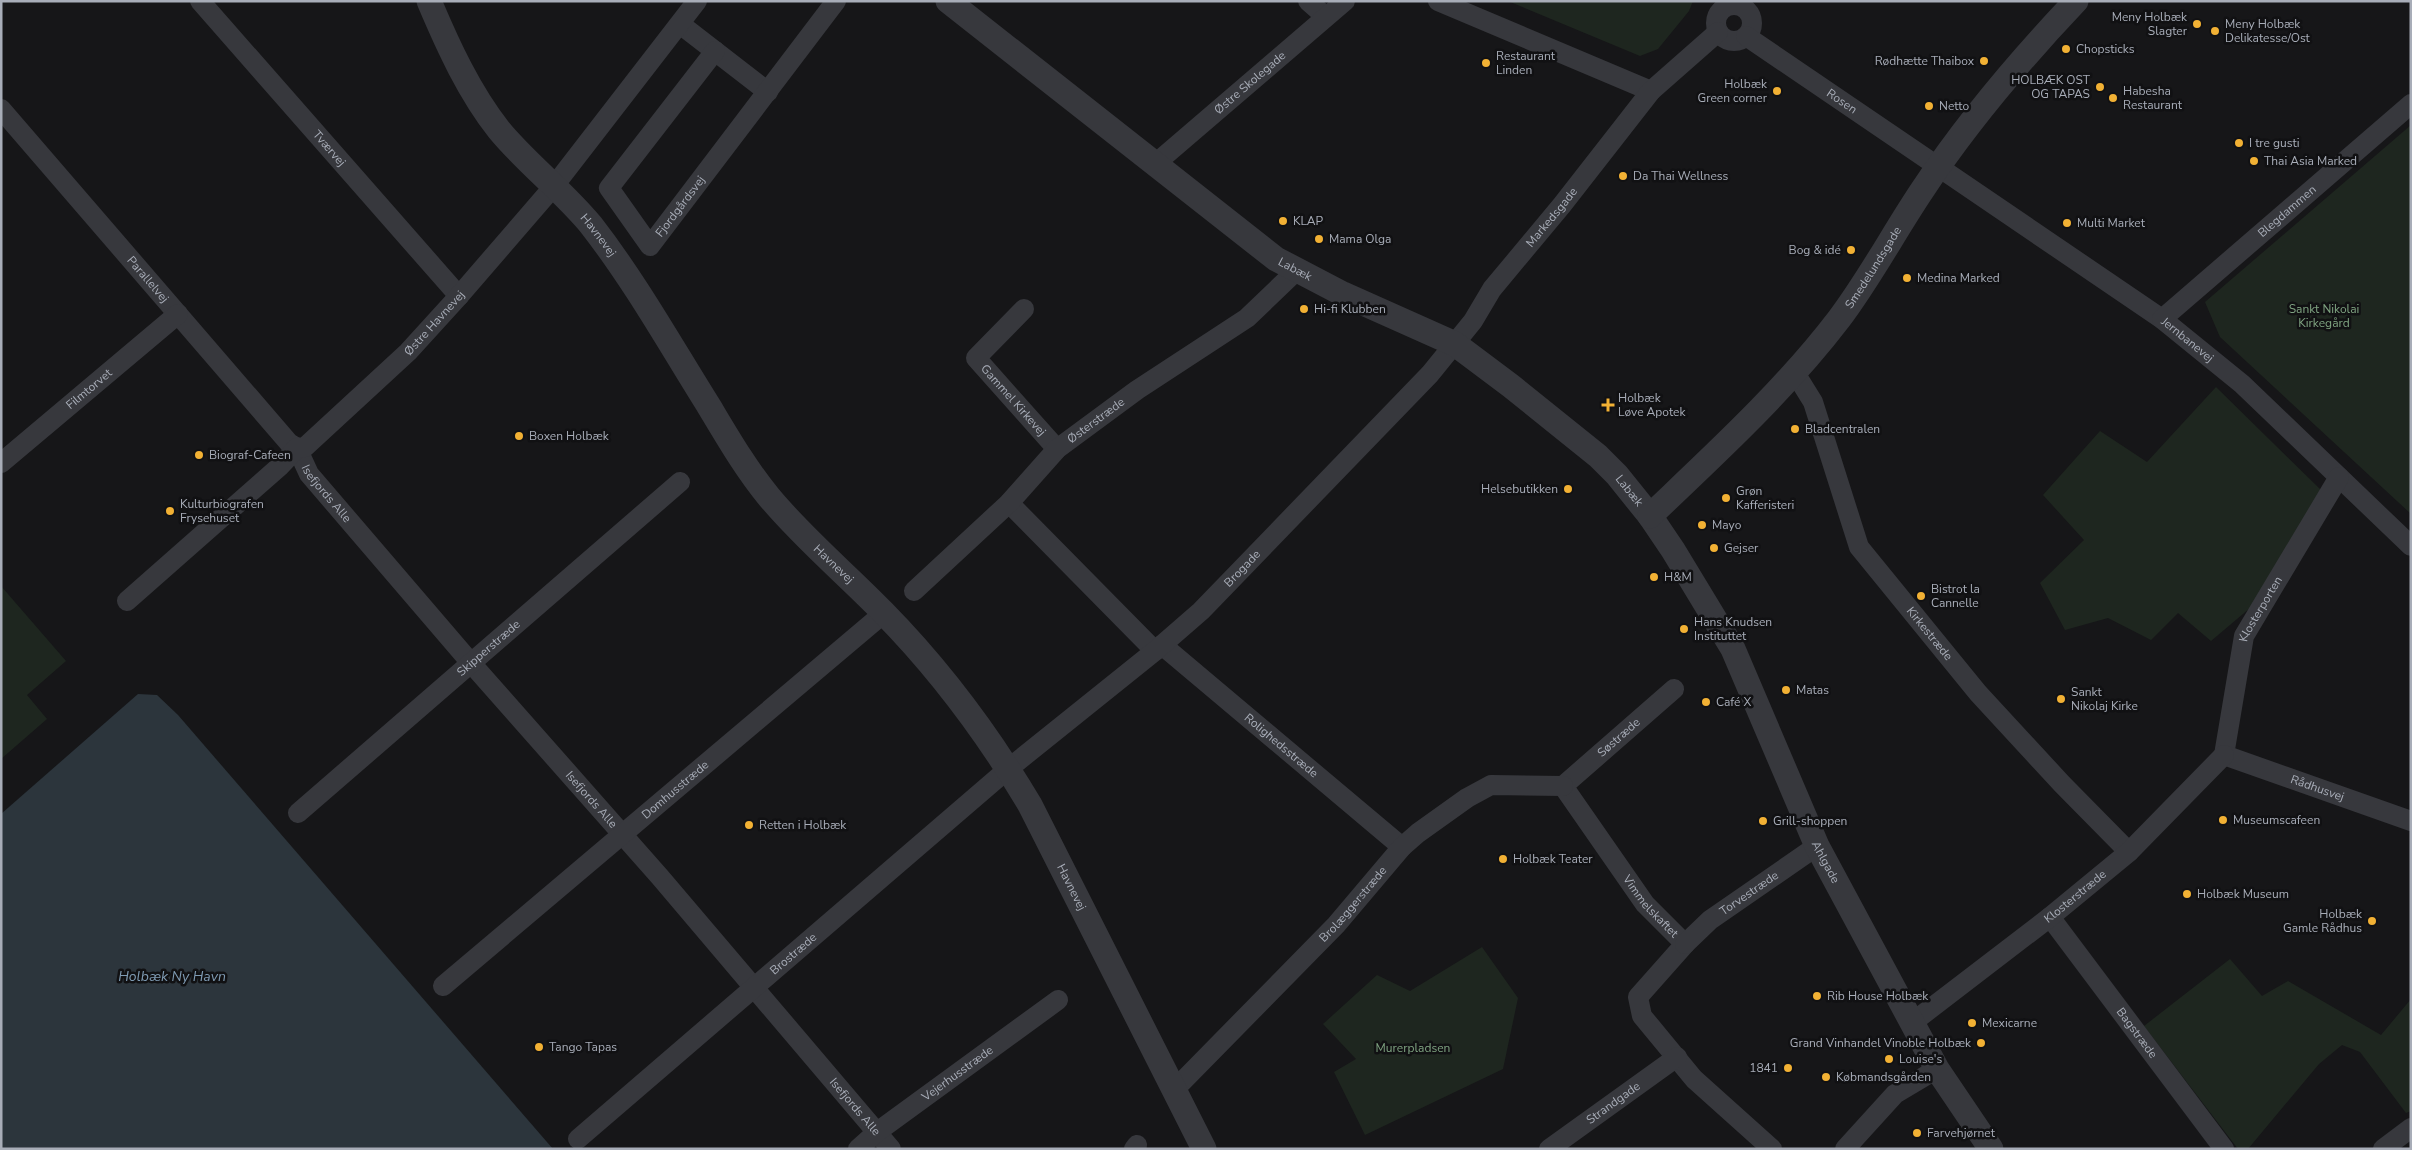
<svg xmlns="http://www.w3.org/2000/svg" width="2412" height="1150" font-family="'Nunito Sans',sans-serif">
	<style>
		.green { fill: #1e261f }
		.water { fill: #2c353c }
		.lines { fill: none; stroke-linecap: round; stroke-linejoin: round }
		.minor { stroke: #37383d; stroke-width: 20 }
		.tertiary { stroke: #37383d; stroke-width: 25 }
		.poi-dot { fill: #f2b134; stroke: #111113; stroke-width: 2 }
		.labels { text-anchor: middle; stroke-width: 5; stroke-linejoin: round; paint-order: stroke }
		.poi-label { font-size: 12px; fill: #a8adb8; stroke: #111113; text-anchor: start }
		.street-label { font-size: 12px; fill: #a8adb8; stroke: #111113 }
		.park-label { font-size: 12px; fill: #7fa381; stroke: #111113 }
		.water-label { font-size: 14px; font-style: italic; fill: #7f9bb3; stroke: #111113 }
	</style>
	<rect width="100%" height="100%" fill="#161618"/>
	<path class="green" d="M1508 1H1693L1689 11 1658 49 1640 56Z
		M2411 125V514L2220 337 2205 302Z
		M2216 387 2321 490 2250 608 2211 641 2178 613 2151 640 2108 618 2065 630 2040 583 2084 540 2043 495 2100 431 2147 462Z
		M1 586 66 661 27 695 47 719 1 759Z
		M1482 947 1518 998 1503 1069 1365 1135 1334 1072 1356 1059 1323 1024 1377 975 1410 991Z
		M2230 959 2262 996 2288 981 2381 1035 2411 999V1111L2406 1113 2360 1052 2342 1045 2319 1064 2248 1149H2238L2144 1026Z"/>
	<path class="water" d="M138 694 157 695 178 715 553 1149H1V814Z"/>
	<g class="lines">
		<g class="minor">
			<path id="s1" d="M200 1 459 296"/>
			<path d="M1308 1 1325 16"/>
			<path d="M1438 1 1651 91"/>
			<circle cx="1734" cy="23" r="18"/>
			<path d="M680 24 768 92"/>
			<path id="s2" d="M1746 36 2162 319 2242 384 2411 546"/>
			<path id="s3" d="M715 51 609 188 650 246 836 1"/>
			<path id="s4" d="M1 109 289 443 297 448 309 474 471 663 660 877 891 1149"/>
			<path id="s5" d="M1155 164 1345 1"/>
			<path id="s6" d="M1024 309 976 358 1057 449"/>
			<path id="s7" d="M2162 319 2411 104"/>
			<path id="s8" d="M1795 373 1813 402 1859 547 1978 693 2062 784 2129 852"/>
			<path id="s9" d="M1 463 178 314"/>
			<path d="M1009 503 1155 651"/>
			<path id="s10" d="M914 591 1009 503 1057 449 1137 390 1247 318 1296 271"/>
			<path id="s11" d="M127 601 279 467 297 448 305 447 408 352 459 296 554 186 697 1"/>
			<path id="s12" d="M1162 645 1402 847"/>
			<path id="s13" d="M2224 755 2244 636 2339 477"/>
			<path id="s14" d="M2224 755 2411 821"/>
			<path id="s15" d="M1563 786 1645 904 1685 944 1638 997 1642 1016 1694 1079 1772 1149"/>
			<path id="s16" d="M1563 786 1674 689"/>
			<path id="s17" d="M298 813 680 482"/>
			<path id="s18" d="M2050 917 2224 1149"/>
			<path id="s19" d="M1685 944 1710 920 1817 846"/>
			<path id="s20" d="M443 986 884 613"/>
			<path id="s21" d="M1913 1022 2050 917 2129 852 2224 755"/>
			<path id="s22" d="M1174 1090 1336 925 1402 847 1418 833 1467 798 1491 785 1563 786"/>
			<path id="s23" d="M578 1139 1008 769 1155 651 1201 611 1430 374 1473 321 1492 289 1562 205 1651 91 1718 32"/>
			<path id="s24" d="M858 1149 877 1132 1058 1000"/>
			<path d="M1134 1149 1137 1145"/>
			<path id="s25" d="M1549 1149 1677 1057"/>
			<path d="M1845 1149 1895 1094 1937 1069"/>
			<path d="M2383 1149 2411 1128"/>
		</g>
		<g class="tertiary">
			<path id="s26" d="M429 1C448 46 469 92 499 130 527 164 563 191 591 225 636 283 671 346 710 408 728 438 746 469 769 497 803 538 845 573 883 612 940 670 989 736 1030 805L1204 1149"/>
			<path id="s27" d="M948 1 1276 259 1343 294 1455 344 1511 386 1598 456 1617 475 1650 516 1673 550 1733 649 1817 846 1937 1069 1991 1149"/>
			<path id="s28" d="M1650 516C1715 454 1784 391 1839 319 1870 278 1894 232 1923 189 1968 121 2020 60 2076 1"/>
		</g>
	</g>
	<g class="poi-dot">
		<circle cx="2197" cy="24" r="5"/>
		<circle cx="2215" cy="31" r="5"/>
		<circle cx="2066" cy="49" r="5"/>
		<circle cx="1984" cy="61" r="5"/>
		<circle cx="1486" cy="63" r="5"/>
		<circle cx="2100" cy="87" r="5"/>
		<circle cx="1777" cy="91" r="5"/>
		<circle cx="2113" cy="98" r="5"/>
		<circle cx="1929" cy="106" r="5"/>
		<circle cx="2239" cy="143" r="5"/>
		<circle cx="2254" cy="161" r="5"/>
		<circle cx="1623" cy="176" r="5"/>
		<circle cx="1283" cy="221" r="5"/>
		<circle cx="2067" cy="223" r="5"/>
		<circle cx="1319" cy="239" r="5"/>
		<circle cx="1851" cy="250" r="5"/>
		<circle cx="1907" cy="278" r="5"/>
		<circle cx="1304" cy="309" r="5"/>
		<path d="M1605.5 397.5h5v5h5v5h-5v5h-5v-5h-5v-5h5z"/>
		<circle cx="1795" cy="429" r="5"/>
		<circle cx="519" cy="436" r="5"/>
		<circle cx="199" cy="455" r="5"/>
		<circle cx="1568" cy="489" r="5"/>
		<circle cx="1726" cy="498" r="5"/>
		<circle cx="170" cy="511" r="5"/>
		<circle cx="1702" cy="525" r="5"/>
		<circle cx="1714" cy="548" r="5"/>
		<circle cx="1654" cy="577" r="5"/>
		<circle cx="1921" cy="596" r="5"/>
		<circle cx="1684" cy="629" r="5"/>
		<circle cx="1786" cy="690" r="5"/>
		<circle cx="2061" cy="699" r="5"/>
		<circle cx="1706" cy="702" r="5"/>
		<circle cx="2223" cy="820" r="5"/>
		<circle cx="1763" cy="821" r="5"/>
		<circle cx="749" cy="825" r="5"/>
		<circle cx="1503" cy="859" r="5"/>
		<circle cx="2187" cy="894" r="5"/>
		<circle cx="2372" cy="921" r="5"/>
		<circle cx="1817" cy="996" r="5"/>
		<circle cx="1972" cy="1023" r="5"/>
		<circle cx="1981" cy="1043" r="5"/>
		<circle cx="539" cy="1047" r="5"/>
		<circle cx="1889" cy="1059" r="5"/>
		<circle cx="1788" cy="1068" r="5"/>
		<circle cx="1826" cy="1077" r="5"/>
		<circle cx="1917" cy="1133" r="5"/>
	</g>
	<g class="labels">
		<g class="poi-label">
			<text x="2187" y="21" text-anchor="end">Meny Holbæk<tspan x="2187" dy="14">Slagter</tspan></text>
			<text x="2225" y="28">Meny Holbæk<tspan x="2225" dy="14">Delikatesse/Ost</tspan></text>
			<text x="2076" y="53">Chopsticks</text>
			<text x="1496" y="60">Restaurant<tspan x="1496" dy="14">Linden</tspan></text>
			<text x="1974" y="65" text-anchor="end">Rødhætte Thaibox</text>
			<text x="2090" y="84" text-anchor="end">HOLBÆK OST<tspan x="2090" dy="14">OG TAPAS</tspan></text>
			<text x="1767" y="88" text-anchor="end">Holbæk<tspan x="1767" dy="14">Green corner</tspan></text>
			<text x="2123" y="95">Habesha<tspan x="2123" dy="14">Restaurant</tspan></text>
			<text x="1939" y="110">Netto</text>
			<text x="2249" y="147">I tre gusti</text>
			<text x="2264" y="165">Thai Asia Marked</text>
			<text x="1633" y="180">Da Thai Wellness</text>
			<text x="1293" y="225">KLAP</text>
			<text x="2077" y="227">Multi Market</text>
			<text x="1329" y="243">Mama Olga</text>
			<text x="1841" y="254" text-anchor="end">Bog &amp; idé</text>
			<text x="1917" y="282">Medina Marked</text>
			<text x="1314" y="313">Hi-fi Klubben</text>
			<text x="1618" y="402">Holbæk<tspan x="1618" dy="14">Løve Apotek</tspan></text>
			<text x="1805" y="433">Bladcentralen</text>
			<text x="529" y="440">Boxen Holbæk</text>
			<text x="209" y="459">Biograf-Cafeen</text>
			<text x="1558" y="493" text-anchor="end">Helsebutikken</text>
			<text x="1736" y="495">Grøn<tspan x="1736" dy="14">Kafferisteri</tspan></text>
			<text x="180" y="508">Kulturbiografen<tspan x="180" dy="14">Frysehuset</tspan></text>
			<text x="1712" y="529">Mayo</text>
			<text x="1724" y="552">Gejser</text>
			<text x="1664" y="581">H&amp;M</text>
			<text x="1931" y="593">Bistrot la<tspan x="1931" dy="14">Cannelle</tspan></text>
			<text x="1694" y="626">Hans Knudsen<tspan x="1694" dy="14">Instituttet</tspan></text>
			<text x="1796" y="694">Matas</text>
			<text x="2071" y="696">Sankt<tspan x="2071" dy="14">Nikolaj Kirke</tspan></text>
			<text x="1716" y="706">Café X</text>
			<text x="2233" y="824">Museumscafeen</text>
			<text x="1773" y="825">Grill-shoppen</text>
			<text x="759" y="829">Retten i Holbæk</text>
			<text x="1513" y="863">Holbæk Teater</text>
			<text x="2197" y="898">Holbæk Museum</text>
			<text x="2362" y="918" text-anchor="end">Holbæk<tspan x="2362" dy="14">Gamle Rådhus</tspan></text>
			<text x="1827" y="1000">Rib House Holbæk</text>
			<text x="1982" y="1027">Mexicarne</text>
			<text x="1971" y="1047" text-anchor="end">Grand Vinhandel Vinoble Holbæk</text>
			<text x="549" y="1051">Tango Tapas</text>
			<text x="1899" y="1063">Louise's</text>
			<text x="1778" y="1072" text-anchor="end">1841</text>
			<text x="1836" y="1081">Købmandsgården</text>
			<text x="1927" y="1137">Farvehjørnet</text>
		</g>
		<g class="street-label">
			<text dy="4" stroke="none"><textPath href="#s5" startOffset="125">Østre Skolegade</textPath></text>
			<text dy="4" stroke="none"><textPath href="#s2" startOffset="116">Rosen</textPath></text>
			<text dy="4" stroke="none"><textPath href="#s1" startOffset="196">Tværvej</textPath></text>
			<text dy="4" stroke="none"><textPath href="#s3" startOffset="294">Fjordgårdsvej</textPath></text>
			<text dy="4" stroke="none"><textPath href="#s7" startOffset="165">Blegdammen</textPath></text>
			<text dy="4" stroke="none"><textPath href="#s23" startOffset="1345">Markedsgade</textPath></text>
			<text dy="4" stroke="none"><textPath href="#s26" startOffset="292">Havnevej</textPath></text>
			<text dy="4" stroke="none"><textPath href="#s28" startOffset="335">Smedelundsgade</textPath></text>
			<text dy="4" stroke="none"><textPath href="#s27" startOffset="439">Labæk</textPath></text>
			<text dy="4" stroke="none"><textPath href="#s4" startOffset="225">Parallelvej</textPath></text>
			<text dy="4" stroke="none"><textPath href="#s11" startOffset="416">Østre Havnevej</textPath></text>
			<text dy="4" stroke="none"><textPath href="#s2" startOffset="536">Jernbanevej</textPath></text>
			<text dy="4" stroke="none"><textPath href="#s9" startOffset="115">Filmtorvet</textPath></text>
			<text dy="4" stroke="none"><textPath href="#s6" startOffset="125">Gammel Kirkevej</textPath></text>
			<text dy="4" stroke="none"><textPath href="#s10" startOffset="250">Østerstræde</textPath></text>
			<text dy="4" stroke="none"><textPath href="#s27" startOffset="844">Labæk</textPath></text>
			<text dy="4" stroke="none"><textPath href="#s4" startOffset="505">Isefjords Alle</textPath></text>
			<text dy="4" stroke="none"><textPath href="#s26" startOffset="698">Havnevej</textPath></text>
			<text dy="4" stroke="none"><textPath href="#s23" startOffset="876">Brogade</textPath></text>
			<text dy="4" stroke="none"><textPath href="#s13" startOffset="152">Klosterporten</textPath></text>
			<text dy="4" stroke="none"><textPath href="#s8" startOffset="298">Kirkestræde</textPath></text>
			<text dy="4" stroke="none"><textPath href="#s17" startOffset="252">Skipperstræde</textPath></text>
			<text dy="4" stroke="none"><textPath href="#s16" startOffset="74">Søstræde</textPath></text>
			<text dy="4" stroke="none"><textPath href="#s12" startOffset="156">Rolighedsstræde</textPath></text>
			<text dy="4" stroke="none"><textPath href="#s14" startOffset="99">Rådhusvej</textPath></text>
			<text dy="4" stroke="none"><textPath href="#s20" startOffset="304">Domhusstræde</textPath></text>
			<text dy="4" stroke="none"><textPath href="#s4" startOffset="910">Isefjords Alle</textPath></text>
			<text dy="4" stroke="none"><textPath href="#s27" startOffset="1266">Ahlgade</textPath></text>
			<text dy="4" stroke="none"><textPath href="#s26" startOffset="1102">Havnevej</textPath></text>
			<text dy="4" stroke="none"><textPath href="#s19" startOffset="82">Torvestræde</textPath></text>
			<text dy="4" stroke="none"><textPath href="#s21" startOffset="205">Klosterstræde</textPath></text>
			<text dy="4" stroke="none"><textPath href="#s22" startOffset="258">Brolæggerstræde</textPath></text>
			<text dy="4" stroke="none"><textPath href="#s15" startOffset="149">Vimmelskaftet</textPath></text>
			<text dy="4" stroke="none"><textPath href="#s23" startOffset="284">Brostræde</textPath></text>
			<text dy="4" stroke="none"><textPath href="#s18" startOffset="145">Bagstræde</textPath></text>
			<text dy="4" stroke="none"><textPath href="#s24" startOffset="125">Vejerhusstræde</textPath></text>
			<text dy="4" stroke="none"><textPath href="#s25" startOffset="79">Strandgade</textPath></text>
			<text dy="4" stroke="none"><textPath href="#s4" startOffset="1315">Isefjords Alle</textPath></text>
		</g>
		<g class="park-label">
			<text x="2324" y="313">Sankt Nikolai<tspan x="2324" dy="14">Kirkegård</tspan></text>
			<text x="1413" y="1052">Murerpladsen</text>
		</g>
		<g class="water-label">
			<text x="172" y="981">Holbæk Ny Havn</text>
		</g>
	</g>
	<rect width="2412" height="1150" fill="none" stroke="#a8adb8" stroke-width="5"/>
</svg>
